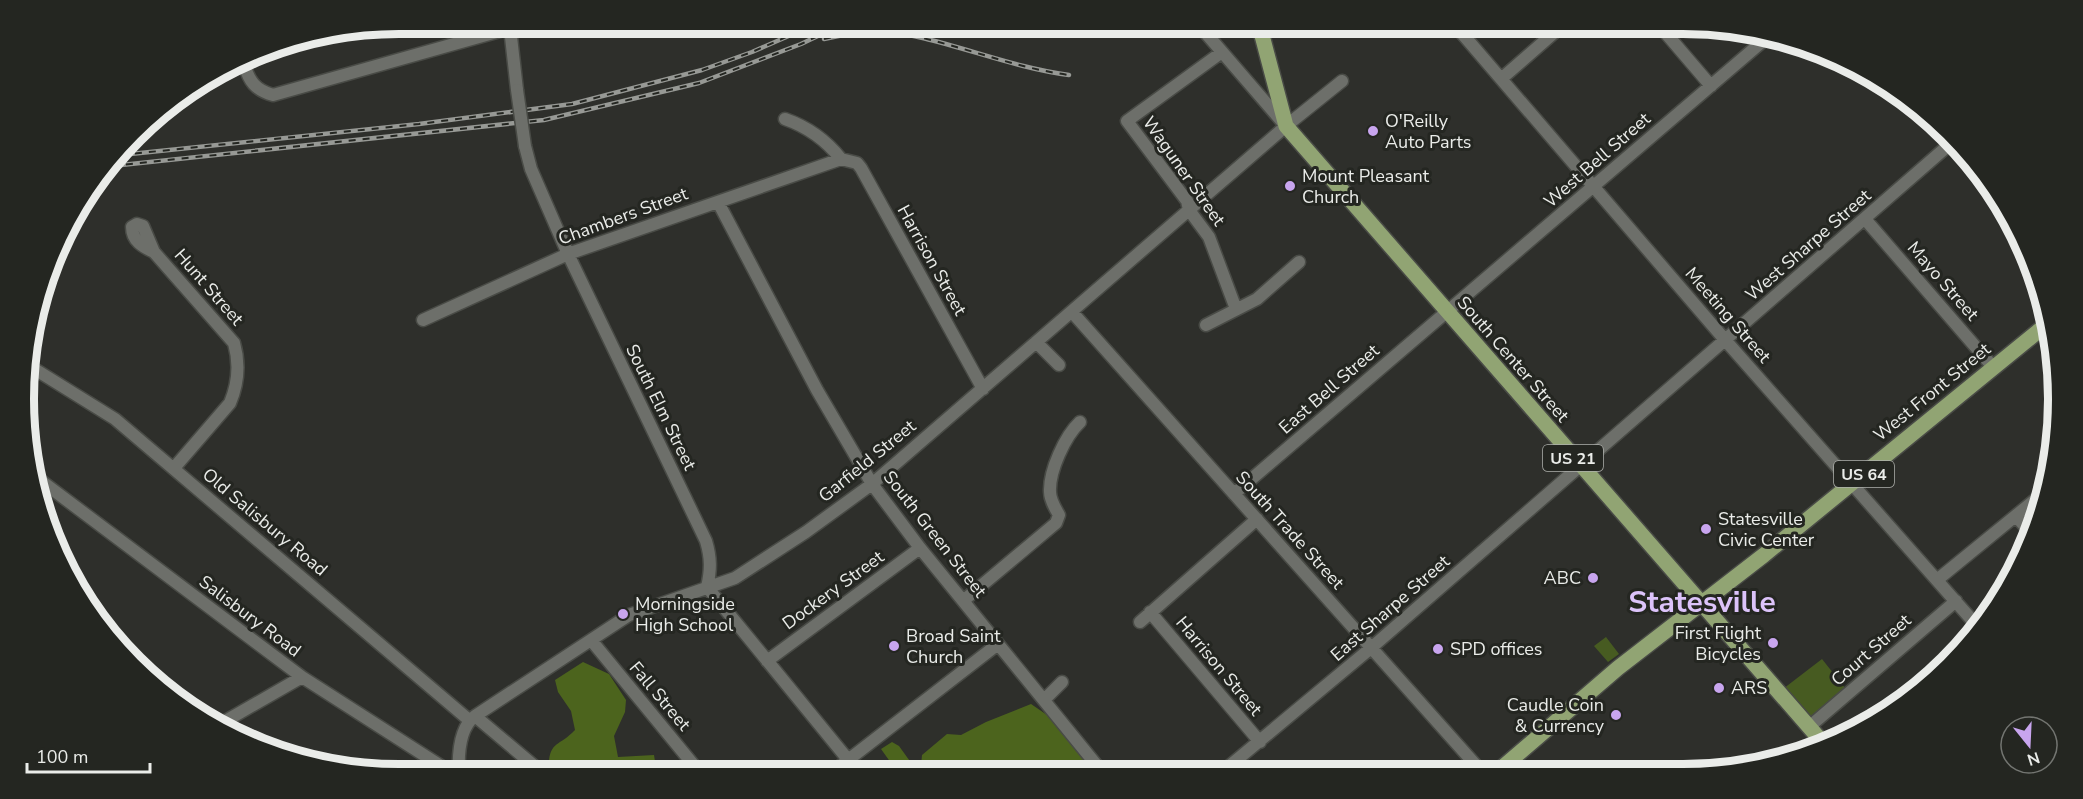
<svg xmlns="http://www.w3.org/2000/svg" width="2083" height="799" font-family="'Nunito Sans',sans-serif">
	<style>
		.green { fill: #475b21 }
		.forest { fill: #4c641d }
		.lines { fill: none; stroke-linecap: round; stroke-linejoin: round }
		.minor-casing { stroke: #494b46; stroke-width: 15 }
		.major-casing { stroke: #494b46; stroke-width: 18 }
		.minor { stroke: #6d6f6a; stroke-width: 12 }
		.major { stroke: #91a473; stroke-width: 15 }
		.rail-casing { stroke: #979995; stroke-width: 4.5 }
		.rail { stroke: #242621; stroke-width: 2; stroke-dasharray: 7; stroke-linecap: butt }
		.minor-bridge-casing { stroke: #494b46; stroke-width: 15; stroke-linecap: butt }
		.minor-bridge { stroke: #6d6f6a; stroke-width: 12 }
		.poi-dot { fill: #c8a5ee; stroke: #242621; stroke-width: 2 }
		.labels { text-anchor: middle; stroke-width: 6; stroke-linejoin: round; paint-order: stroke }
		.shield { fill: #242621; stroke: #afb1ad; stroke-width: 1.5 }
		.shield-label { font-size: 16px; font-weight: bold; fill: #eaece9 }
		.poi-label { font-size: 18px; fill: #eaece9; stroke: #242621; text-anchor: start }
		.street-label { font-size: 18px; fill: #eaece9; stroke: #242621 }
		.town-label { font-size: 30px; font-weight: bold; fill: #dcc3fa; stroke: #242621 }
		.rim { fill: none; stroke: #eaece9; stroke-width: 8 }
	</style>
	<rect width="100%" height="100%" fill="#2e2f2b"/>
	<path class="green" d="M1606 637 1619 654 1608 662 1594 646Z
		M1822 659 1849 693 1809 727 1779 692Z"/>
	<path class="forest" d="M583 662 609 674 626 700 625 712 614 736 618 757 654 755 657 774 558 775 549 769C548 741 559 747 575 730L571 711 558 692 555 680Z
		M1031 704 1050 717 1096 773 876 774 891 763 881 749 892 742 899 746 917 771 921 766 922 755 947 734 961 735 986 722Z"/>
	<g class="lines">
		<defs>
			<path id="minor" d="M1198 24 1285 125
				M1454 24 1726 341 1979 628
				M1658 24 1711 86
				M510 28 517 90
				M1222 52 1127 121 1187 201 1189 210 1209 237 1236 309
				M244 64C249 81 255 90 273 95L525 24
				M1501 79 1564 24
				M785 119C808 127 826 140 841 159
				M525 146 531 169 568 254 706 541C711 558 711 570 707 587L850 762
				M718 202 817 390 872 484 920 548 1103 773
				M1865 219 1993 367
				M137 224 143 226 154 252C143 247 132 241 132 227Z
				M154 252 234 343C240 364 238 384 230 403L174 468
				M1072 312 1482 772
				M423 320 568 254 841 159 857 163 861 168 983 389
				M1206 325 1257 299 1299 262
				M1036 342 1059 365
				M28 365 115 419 469 720
				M32 474 302 677 455 775
				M1234 494 1770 35
				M2016 516 2030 532
				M1937 580 2046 491
				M963 601 1056 523 1059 515C1055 508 1050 500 1050 492 1049 471 1065 436 1080 422
				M1150 612 1260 742
				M1140 622 1257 519
				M591 640 701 774
				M767 661 920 548
				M1044 700 1062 682
				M475 716 545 775
				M222 723 302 677
				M1809 727 1956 601
				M1221 773 1371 648 1950 144
				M830 774 998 644
				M459 775C458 756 459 728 475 716L629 615 735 578 806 532 872 484 1286 126 1342 81"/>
			<path id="major" d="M1259 24 1286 126 1824 744
				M1497 772 1618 668 1764 555 2047 324"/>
		</defs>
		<use href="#minor" class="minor-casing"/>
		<use href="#major" class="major-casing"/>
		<use href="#minor" class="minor"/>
		<use href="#major" class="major"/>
		<defs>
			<path id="rail" d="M869 29C939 35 1001 66 1069 75
				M824 39 877 28
				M121 155 419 124 572 104 702 70 752 52 816 24
				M112 166 544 120 699 83 801 44 843 24"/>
		</defs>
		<use href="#rail" class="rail-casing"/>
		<use href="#rail" class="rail"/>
		<defs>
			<path id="minor-bridge" d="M517 90 525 146"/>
		</defs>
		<use href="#minor-bridge" class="minor-bridge-casing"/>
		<use href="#minor-bridge" class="minor-bridge"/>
	</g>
	<g class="poi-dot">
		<circle cx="1373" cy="131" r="6"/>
		<circle cx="1290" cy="186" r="6"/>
		<circle cx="1706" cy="529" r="6"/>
		<circle cx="1593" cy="578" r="6"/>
		<circle cx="623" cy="614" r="6"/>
		<circle cx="1773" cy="643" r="6"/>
		<circle cx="894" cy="646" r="6"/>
		<circle cx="1438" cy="649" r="6"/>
		<circle cx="1719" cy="688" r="6"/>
		<circle cx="1616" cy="715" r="6"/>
	</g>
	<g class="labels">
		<g class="shield">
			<rect x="1543" y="445" width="60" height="26" rx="4.5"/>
			<rect x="1834" y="461" width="60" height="26" rx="4.5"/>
		</g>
		<g class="shield-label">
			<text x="1573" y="464">US 21</text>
			<text x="1864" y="480">US 64</text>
		</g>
		<g class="poi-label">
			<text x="1385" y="127">O'Reilly<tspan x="1385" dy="21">Auto Parts</tspan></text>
			<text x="1302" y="182">Mount Pleasant<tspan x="1302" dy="21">Church</tspan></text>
			<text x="1718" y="525">Statesville<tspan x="1718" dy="21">Civic Center</tspan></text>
			<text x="1581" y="584" text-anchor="end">ABC</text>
			<text x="635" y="610">Morningside<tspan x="635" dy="21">High School</tspan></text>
			<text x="1761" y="639" text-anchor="end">First Flight<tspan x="1761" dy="21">Bicycles</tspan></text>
			<text x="906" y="642">Broad Saint<tspan x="906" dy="21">Church</tspan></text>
			<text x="1450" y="655">SPD offices</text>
			<text x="1731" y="694">ARS</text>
			<text x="1604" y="711" text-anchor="end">Caudle Coin<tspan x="1604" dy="21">&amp; Currency</tspan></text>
		</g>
		<g class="street-label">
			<text transform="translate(1597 160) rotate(-41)" y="6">West Bell Street</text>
			<text transform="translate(1184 171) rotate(55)" y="6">Waguner Street</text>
			<text transform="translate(623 216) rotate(-20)" y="6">Chambers Street</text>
			<text transform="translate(1808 245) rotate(-41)" y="6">West Sharpe Street</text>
			<text transform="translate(932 260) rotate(61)" y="6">Harrison Street</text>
			<text transform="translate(1943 281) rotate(49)" y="6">Mayo Street</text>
			<text transform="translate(209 287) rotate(49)" y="6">Hunt Street</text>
			<text transform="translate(1728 315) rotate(49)" y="6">Meeting Street</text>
			<text transform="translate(1513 359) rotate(49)" y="6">South Center Street</text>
			<text transform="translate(1329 389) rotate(-41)" y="6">East Bell Street</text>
			<text transform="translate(1932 392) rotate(-39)" y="6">West Front Street</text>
			<text transform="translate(661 407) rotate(64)" y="6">South Elm Street</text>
			<text transform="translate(867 461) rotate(-39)" y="6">Garfield Street</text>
			<text transform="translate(265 522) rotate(40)" y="6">Old Salisbury Road</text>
			<text transform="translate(1290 530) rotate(48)" y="6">South Trade Street</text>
			<text transform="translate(935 534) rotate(52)" y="6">South Green Street</text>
			<text transform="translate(833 590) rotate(-36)" y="6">Dockery Street</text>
			<text transform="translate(1390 608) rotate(-41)" y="6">East Sharpe Street</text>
			<text transform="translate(250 616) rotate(37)" y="6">Salisbury Road</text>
			<text transform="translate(1871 650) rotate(-41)" y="6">Court Street</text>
			<text transform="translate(1219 666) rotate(50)" y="6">Harrison Street</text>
			<text transform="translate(660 696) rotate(50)" y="6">Fall Street</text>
		</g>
		<g class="town-label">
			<text x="1702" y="612">Statesville</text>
		</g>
	</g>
	<path d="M0 0H2083V799H0ZM399 34H1683A365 365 0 0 1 2048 399V399A365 365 0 0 1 1683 764H399A365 365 0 0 1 34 399V399A365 365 0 0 1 399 34Z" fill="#242621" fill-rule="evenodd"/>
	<path class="rim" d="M399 34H1683A365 365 0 0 1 2048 399V399A365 365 0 0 1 1683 764H399A365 365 0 0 1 34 399V399A365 365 0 0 1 399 34Z"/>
	<g transform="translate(2029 745) rotate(162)"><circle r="28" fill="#242621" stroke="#737571" stroke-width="1.5"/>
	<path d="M0-4.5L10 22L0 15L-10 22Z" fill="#c8a5ee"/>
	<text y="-9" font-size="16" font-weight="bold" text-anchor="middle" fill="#eaece9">N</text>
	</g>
	<path d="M27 763v9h123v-9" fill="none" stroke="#eaece9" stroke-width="3"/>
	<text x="36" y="763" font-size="18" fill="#eaece9" stroke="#242621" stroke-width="4.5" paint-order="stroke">100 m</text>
</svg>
